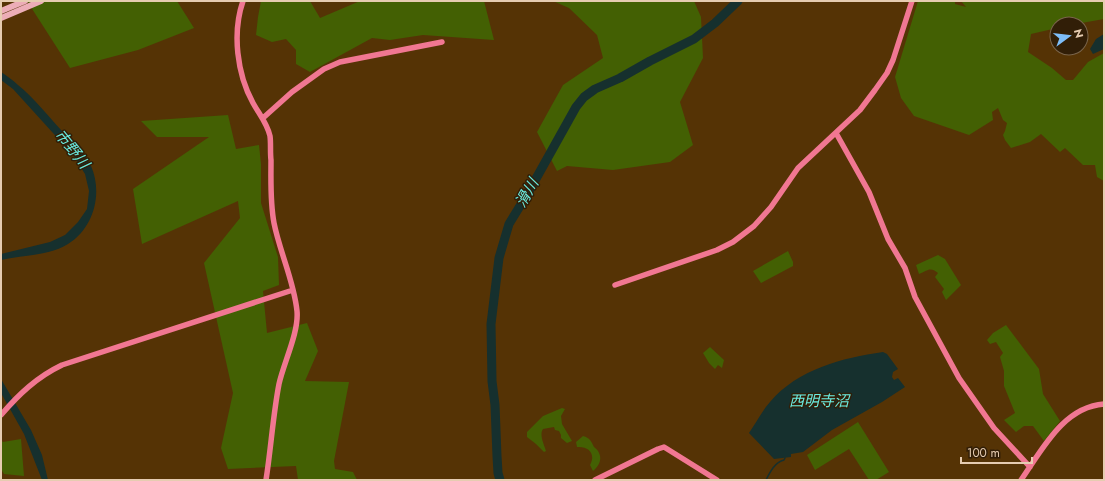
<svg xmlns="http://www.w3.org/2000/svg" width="1105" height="481" font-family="Jost,'Noto Sans JP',sans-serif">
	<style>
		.green { fill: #436003 }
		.water { fill: #16302e }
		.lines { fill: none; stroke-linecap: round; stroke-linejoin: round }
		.stream { stroke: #16302e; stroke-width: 1.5 }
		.river { stroke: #16302e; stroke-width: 9 }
		.secondary { stroke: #f17792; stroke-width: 5.5 }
		.primary { stroke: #ecadb7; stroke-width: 6 }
		.labels { text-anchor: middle; stroke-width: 3; stroke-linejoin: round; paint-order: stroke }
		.water-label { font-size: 15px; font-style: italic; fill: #6aebe0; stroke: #311e07 }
	</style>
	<rect width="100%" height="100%" fill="#553305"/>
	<path class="green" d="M27 1H177L194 28 138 50 70 68Z
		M261 1H310L320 18 360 1H484L494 40 423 35 390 40 372 38 310 72 296 64V50L286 39 272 42 256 35 258 17Z
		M553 1H694L701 17 703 58 680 102 693 145 670 162 613 170 567 166 557 171 537 132 563 85 603 58 597 35 569 8Z
		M918 1H955V4L966 7 961 1H1104V19L1076 24H1057V28L1031 34 1028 52 1052 68 1066 80H1073L1088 62 1104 53V181L1097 177 1095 165H1083L1065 148 1060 152 1041 134 1030 142 1011 148 1005 140 1003 135 1005 131 1007 123 1003 120 998 108 992 112 993 120 969 135 914 116 901 98 895 77Z
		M228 115 236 149 259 145 261 164V203L278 257 279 285 263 291 267 333 307 323 318 351 305 381 349 382 334 461 335 469 353 472 357 480H298L296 466 228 469 221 448 233 393 204 263 240 218 238 201 142 244 133 189 209 137H157L141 121Z
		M788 251 793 262V266L761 283 753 271Z
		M938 255 945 259 961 285 946 300 942 292 944 289 935 277 938 273C930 266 927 271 919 274L916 265Z
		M1006 325 1039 369 1043 394 1060 421 1044 441 1033 426H1024L1016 432 1004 420 1015 413 1004 386V371L1000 357 1003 353 996 342 990 344 987 340 993 333Z
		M710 347 724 360 722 368 718 365 715 369 709 363 703 353Z
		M562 408 565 409 561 416 562 424 572 441 567 443 561 438V435L559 431 555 430 554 427 543 429C539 435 544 444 546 451L544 452 536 444 527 437V432L543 416Z
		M858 422 889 472 876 480H869L849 449 815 470 807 455Z
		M583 436C590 438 591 441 594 447 595 448 597 449 598 451 603 459 599 466 593 471L590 465C596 454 589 446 577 447L576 442Z
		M21 439 24 476 4 474 1 469V440L3 442Z"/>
	<path class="water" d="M1104 34V49L1093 54 1090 49 1096 39Z
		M1 72C7 76 13 80 18 85 34 98 48 116 62 131 72 142 85 153 91 166 103 193 94 228 68 244 50 256 22 255 1 260V254L50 242 65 235 78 222 87 209 89 191 85 174 73 155 13 89 1 80Z
		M883 352 887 354 898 369 893 372 892 377 894 380 898 378 905 387 882 402 832 430 803 452 791 454V457L774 459 749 433C756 423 762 411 770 402 798 369 842 358 883 352Z
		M1 379 31 430 42 455 48 480H42L24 434 1 393Z"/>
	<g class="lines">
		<path class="stream" d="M766 480C770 472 775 462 784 460L785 458"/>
		<path class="river" d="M500 480 498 473 497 456 495 405 492 381 491 324 499 258 509 224 528 193 576 107 584 97 595 89 620 78 650 61 694 39 715 23 738 1"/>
		<path class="secondary" d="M243 1C232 33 237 74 253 103 259 114 267 123 270 136 271 143 270 152 271 160 271 181 270 202 274 223 280 253 294 281 297 311 299 332 284 362 279 384 273 415 271 448 266 480
			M263 118 292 92 324 69 340 62 442 42
			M836 133 869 192 888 239 905 268 915 297 959 378 994 428 1030 467
			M615 285 717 250 733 242 754 226 771 207 798 168 860 110 875 90 887 73 893 60 912 1
			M1 415C19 394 37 377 62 365L293 290
			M595 480 658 449 664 447 717 480
			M1021 480C1042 450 1063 407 1104 404"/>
		<path class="primary" d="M1 11 25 1
			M1 18 41 1"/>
	</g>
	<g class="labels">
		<g class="water-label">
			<text transform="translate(72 149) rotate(51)" y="5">市野川</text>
			<text transform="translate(527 193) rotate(-60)" y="5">滑川</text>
			<text x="819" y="406">西明寺沼</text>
		</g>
	</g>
	<rect width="1105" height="481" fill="none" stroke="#e6ccb1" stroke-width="4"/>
	<g transform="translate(1069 36) rotate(75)"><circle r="19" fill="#311e07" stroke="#79644b"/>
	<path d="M0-3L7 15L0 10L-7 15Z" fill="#7ebef9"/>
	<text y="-6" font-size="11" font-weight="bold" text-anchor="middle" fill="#e6ccb1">N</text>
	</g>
	<path d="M961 457v6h71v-6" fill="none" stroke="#e6ccb1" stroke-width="2"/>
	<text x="967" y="457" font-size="12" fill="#e6ccb1" stroke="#311e07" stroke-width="3" paint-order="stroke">100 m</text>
</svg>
